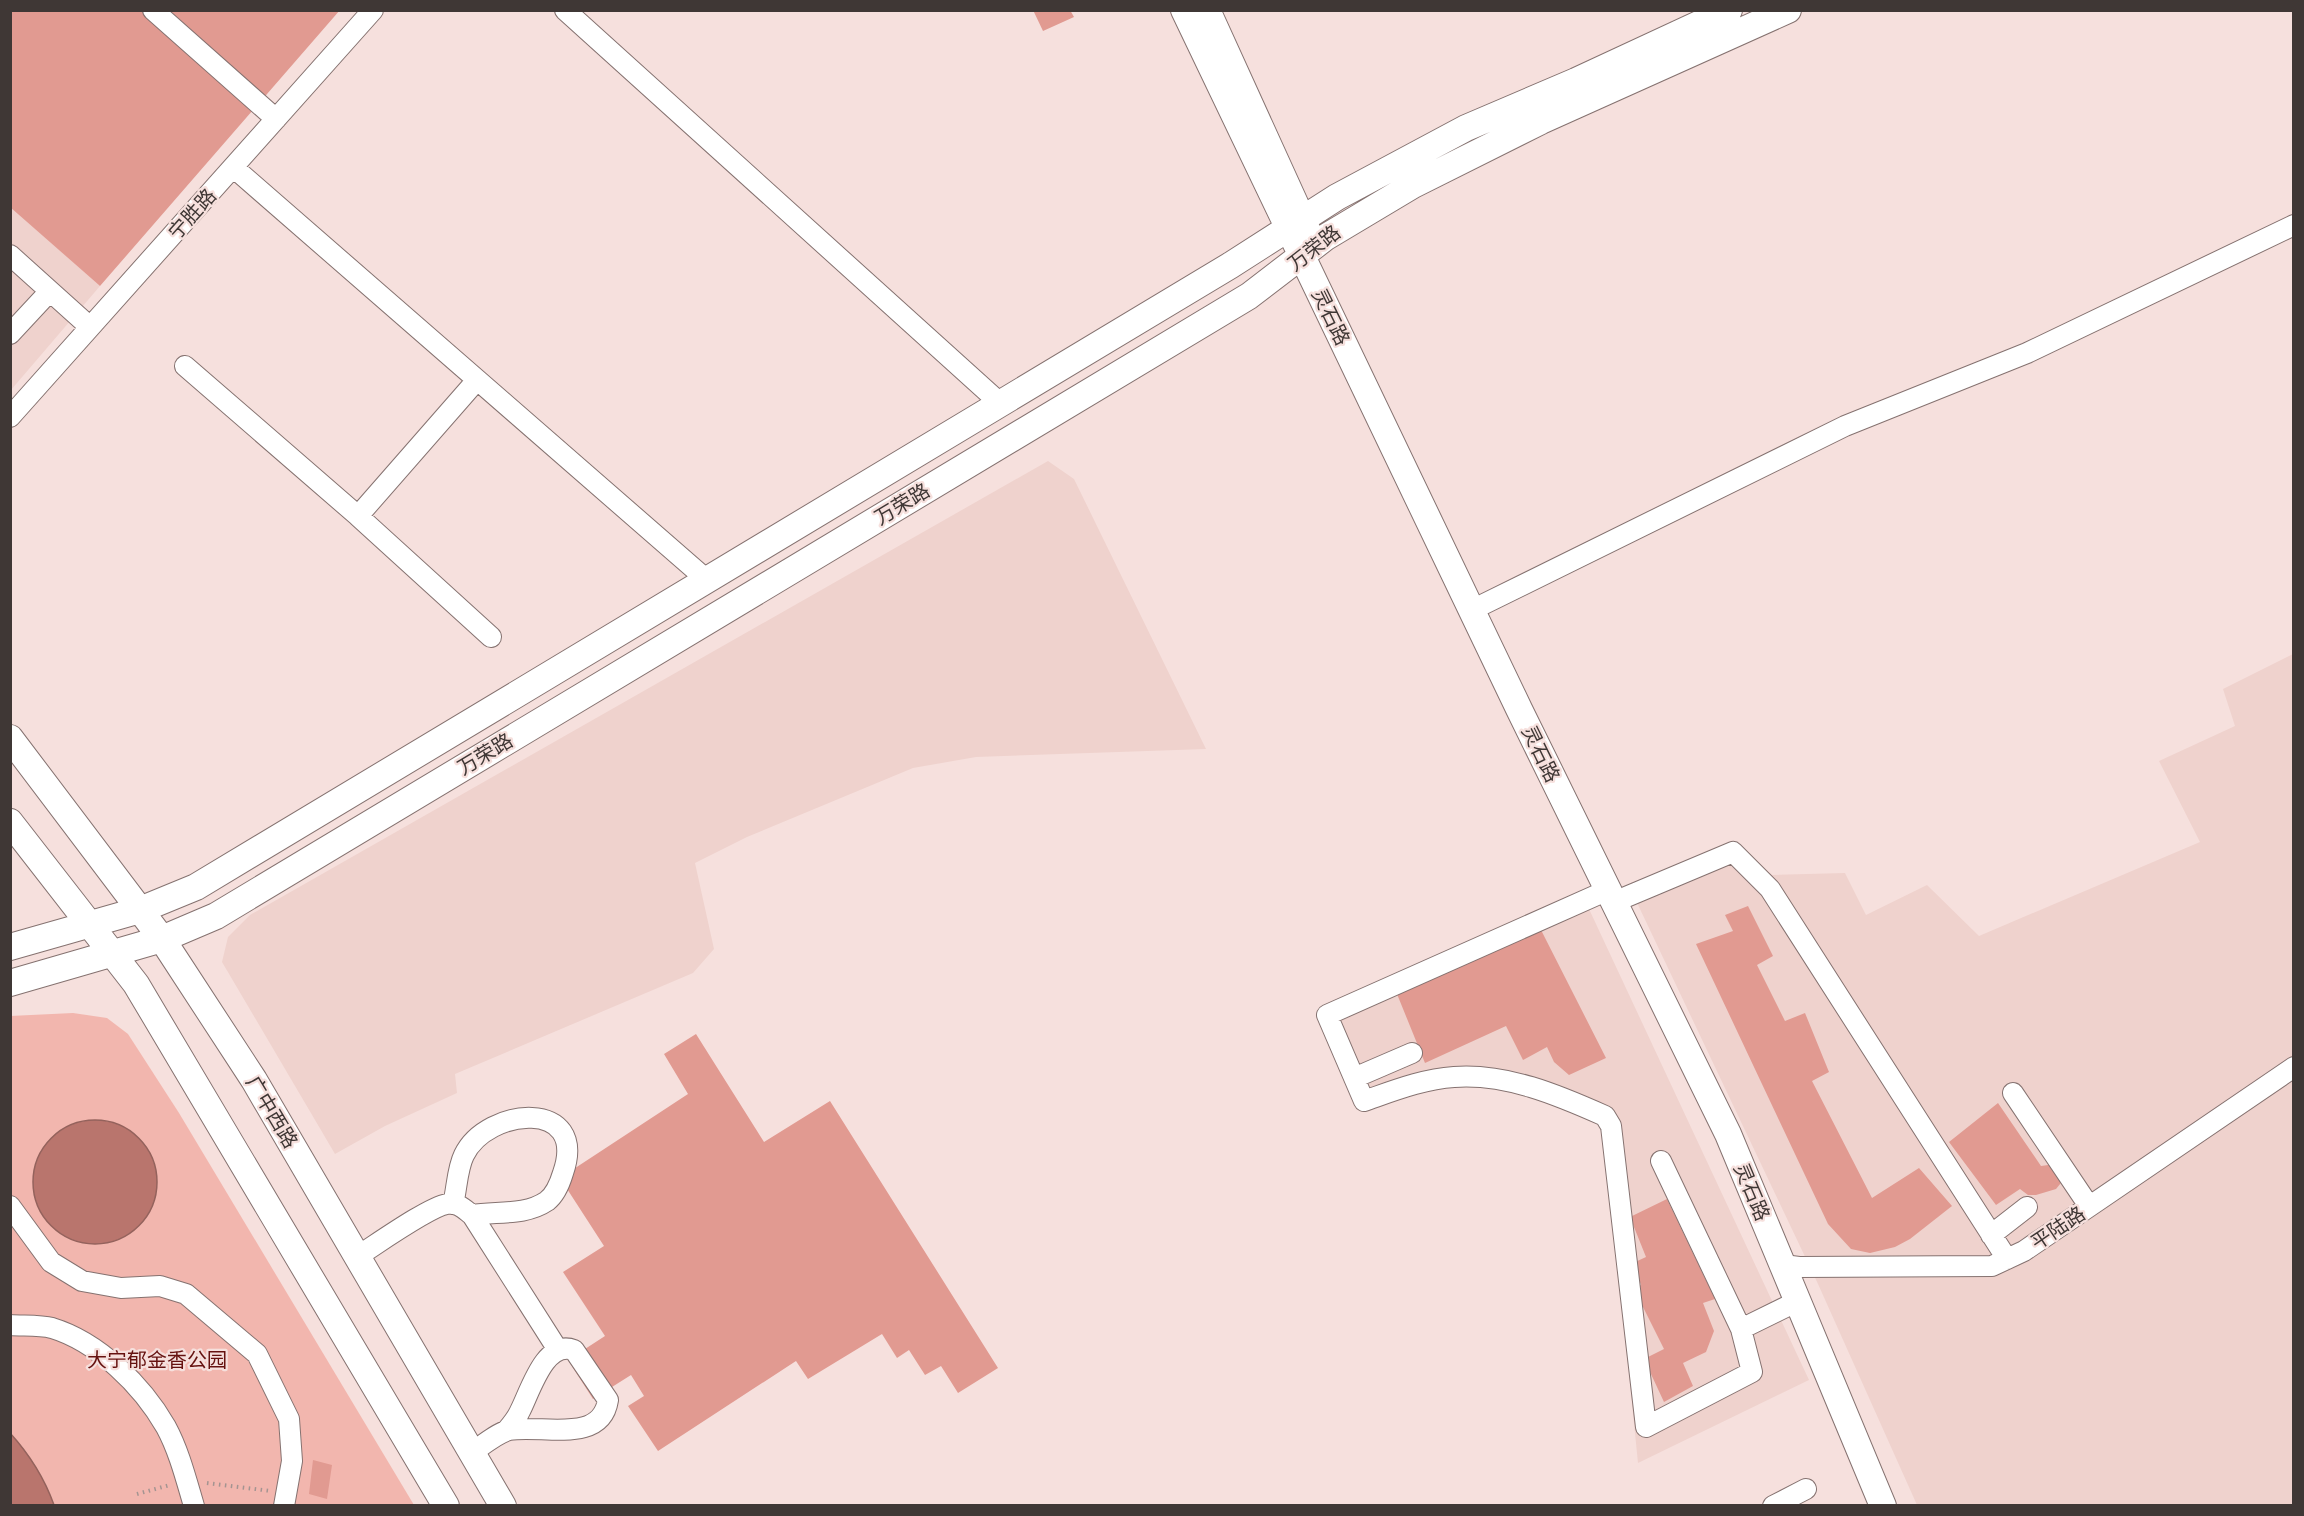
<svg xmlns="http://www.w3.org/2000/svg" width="2304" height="1516" font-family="'DejaVu Sans','Noto Sans SC',sans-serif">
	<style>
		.built { fill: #efd2cd }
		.green { fill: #f2b6ae }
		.water { fill: #b9756d; stroke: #94625c; stroke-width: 1.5 }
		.building { fill: #e19a91 }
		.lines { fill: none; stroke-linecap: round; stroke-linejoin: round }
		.minor-casing { stroke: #857270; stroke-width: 22 }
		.major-casing { stroke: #857270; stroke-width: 28 }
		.path { stroke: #a49491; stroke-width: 4; stroke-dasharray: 1.5 4.5; stroke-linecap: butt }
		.minor { stroke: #fff; stroke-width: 20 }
		.major { stroke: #fff; stroke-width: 26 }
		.labels { text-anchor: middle; stroke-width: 4.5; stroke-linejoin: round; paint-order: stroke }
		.street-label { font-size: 20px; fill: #3f3735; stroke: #f6e0dd }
		.park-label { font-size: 20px; fill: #661210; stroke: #f6e0dd }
	</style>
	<rect width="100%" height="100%" fill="#f6e0dd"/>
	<path class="built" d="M11 207 100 286 11 390Z
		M1048 461 1074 479 1206 749 976 757 913 768 747 837 695 863 714 949 693 973 455 1074 457 1093 385 1126 335 1154 222 962 228 937 250 915Z
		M2293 654V1505H1917L1818 1284 1630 888 1735 841 1772 875 1845 873 1866 915 1927 885 1979 936 2200 842 2159 761 2235 726 2223 689Z
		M1589 909 1809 1380 1638 1463 1604 1123 1524 1091 1457 1083 1361 1106 1325 1021Z"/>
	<path class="green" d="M73 1013 107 1018 128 1034 179 1113 414 1505H11L10 1016Z"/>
	<path class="water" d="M33 1182a62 62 0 1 1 124 0a62 62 0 1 1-124 0Z
		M10 1433C30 1455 44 1477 54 1505H11Z"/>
	<path class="building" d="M10 10H340L100 286 10 207Z
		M1033 10H1070L1074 17 1043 31Z
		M1748 906 1773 956 1757 965 1785 1021 1805 1013 1829 1072 1812 1081 1872 1198 1919 1168 1952 1206 1910 1239 1895 1247 1870 1253 1851 1249 1828 1224 1696 944 1733 931 1725 915Z
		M1541 930 1606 1058 1569 1075 1554 1062 1547 1047 1523 1060 1506 1026 1425 1063 1397 994Z
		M696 1034 764 1142 830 1101 998 1368 958 1393 941 1366 925 1375 909 1350 897 1358 882 1334 808 1379 796 1361 658 1451 628 1406 644 1396 631 1375 593 1399 568 1360 605 1336 563 1272 604 1246 560 1178 688 1094 664 1054Z
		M1998 1103 2041 1166 2055 1164 2065 1178 2056 1189 2036 1195H2028L2020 1189 1996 1205 1949 1142Z
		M1667 1199 1715 1299 1703 1303 1714 1331 1706 1352 1683 1363 1693 1386 1664 1402 1644 1359 1664 1349 1634 1289 1641 1285 1633 1263 1646 1257 1630 1217Z
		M313 1460 332 1465 327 1499 309 1494Z"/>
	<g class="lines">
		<defs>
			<path id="minor" d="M153 10 276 119
				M565 10 1001 404
				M233 167 707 580
				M10 255 90 327
				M10 334 50 291
				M185 366 358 516 477 380
				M10 417 373 10
				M358 516 491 637
				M1484 604 1845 426 2027 353 2294 225
				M1608 890 1327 1015 1364 1101C1393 1091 1423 1079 1454 1077 1506 1073 1558 1095 1605 1116L1611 1126 1646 1427 1752 1372 1741 1329
				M1626 897 1733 852 1770 889 2007 1259
				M1354 1078 1412 1053
				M2013 1093 2089 1206
				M1661 1161 1741 1329 1798 1301
				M453 1204C457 1189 457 1169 464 1155 487 1107 589 1098 563 1173 560 1183 556 1194 547 1201 525 1216 497 1211 472 1215
				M10 1206 51 1262 82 1281 121 1288 160 1286 186 1294 257 1354 289 1419 292 1461 284 1506
				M1991 1235 2027 1207
				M358 1256C377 1244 429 1207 447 1204 458 1202 464 1209 472 1215L558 1350
				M1783 1265 1799 1267 1992 1266 2024 1251 2294 1067
				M10 1325C23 1326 40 1325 52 1328 98 1342 142 1385 166 1427 179 1451 186 1479 194 1506
				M473 1452C483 1445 497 1433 509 1430 541 1424 601 1445 608 1400L574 1350C545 1339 530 1392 520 1411 517 1418 512 1424 507 1430
				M1773 1506 1806 1489"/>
			<path id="major" d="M1184 10 1519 709 1728 1134 1883 1506
				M1207 10 1308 232
				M10 738 162 939 254 1080 503 1506
				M10 822 136 984 446 1506
				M10 947 140 910 196 887 1231 265 1337 197 1466 128 1576 81 1729 10
				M10 983 162 939 216 916 1249 296 1326 237 1413 185 1541 121 1788 10"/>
		</defs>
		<use href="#minor" class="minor-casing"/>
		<use href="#major" class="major-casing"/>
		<path class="path" d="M207 1483 271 1491
			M137 1494 170 1485"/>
		<use href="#minor" class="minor"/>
		<use href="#major" class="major"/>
	</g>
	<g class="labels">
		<g class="street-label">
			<text transform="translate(192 214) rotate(-48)" y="7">宁胜路</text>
			<text transform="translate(1314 248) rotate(-38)" y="7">万荣路</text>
			<text transform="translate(1331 317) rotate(64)" y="7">灵石路</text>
			<text transform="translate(902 504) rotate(-31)" y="7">万荣路</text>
			<text transform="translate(485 754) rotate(-31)" y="7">万荣路</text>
			<text transform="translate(1541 754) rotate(64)" y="7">灵石路</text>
			<text transform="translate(272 1112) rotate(59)" y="7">广中西路</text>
			<text transform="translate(1752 1192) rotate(67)" y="7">灵石路</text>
			<text transform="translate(2058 1228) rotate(-34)" y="7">平陆路</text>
		</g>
		<g class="park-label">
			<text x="157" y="1367">大宁郁金香公园</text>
		</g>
	</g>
	<rect width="2304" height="1516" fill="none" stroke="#3f3735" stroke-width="24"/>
</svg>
